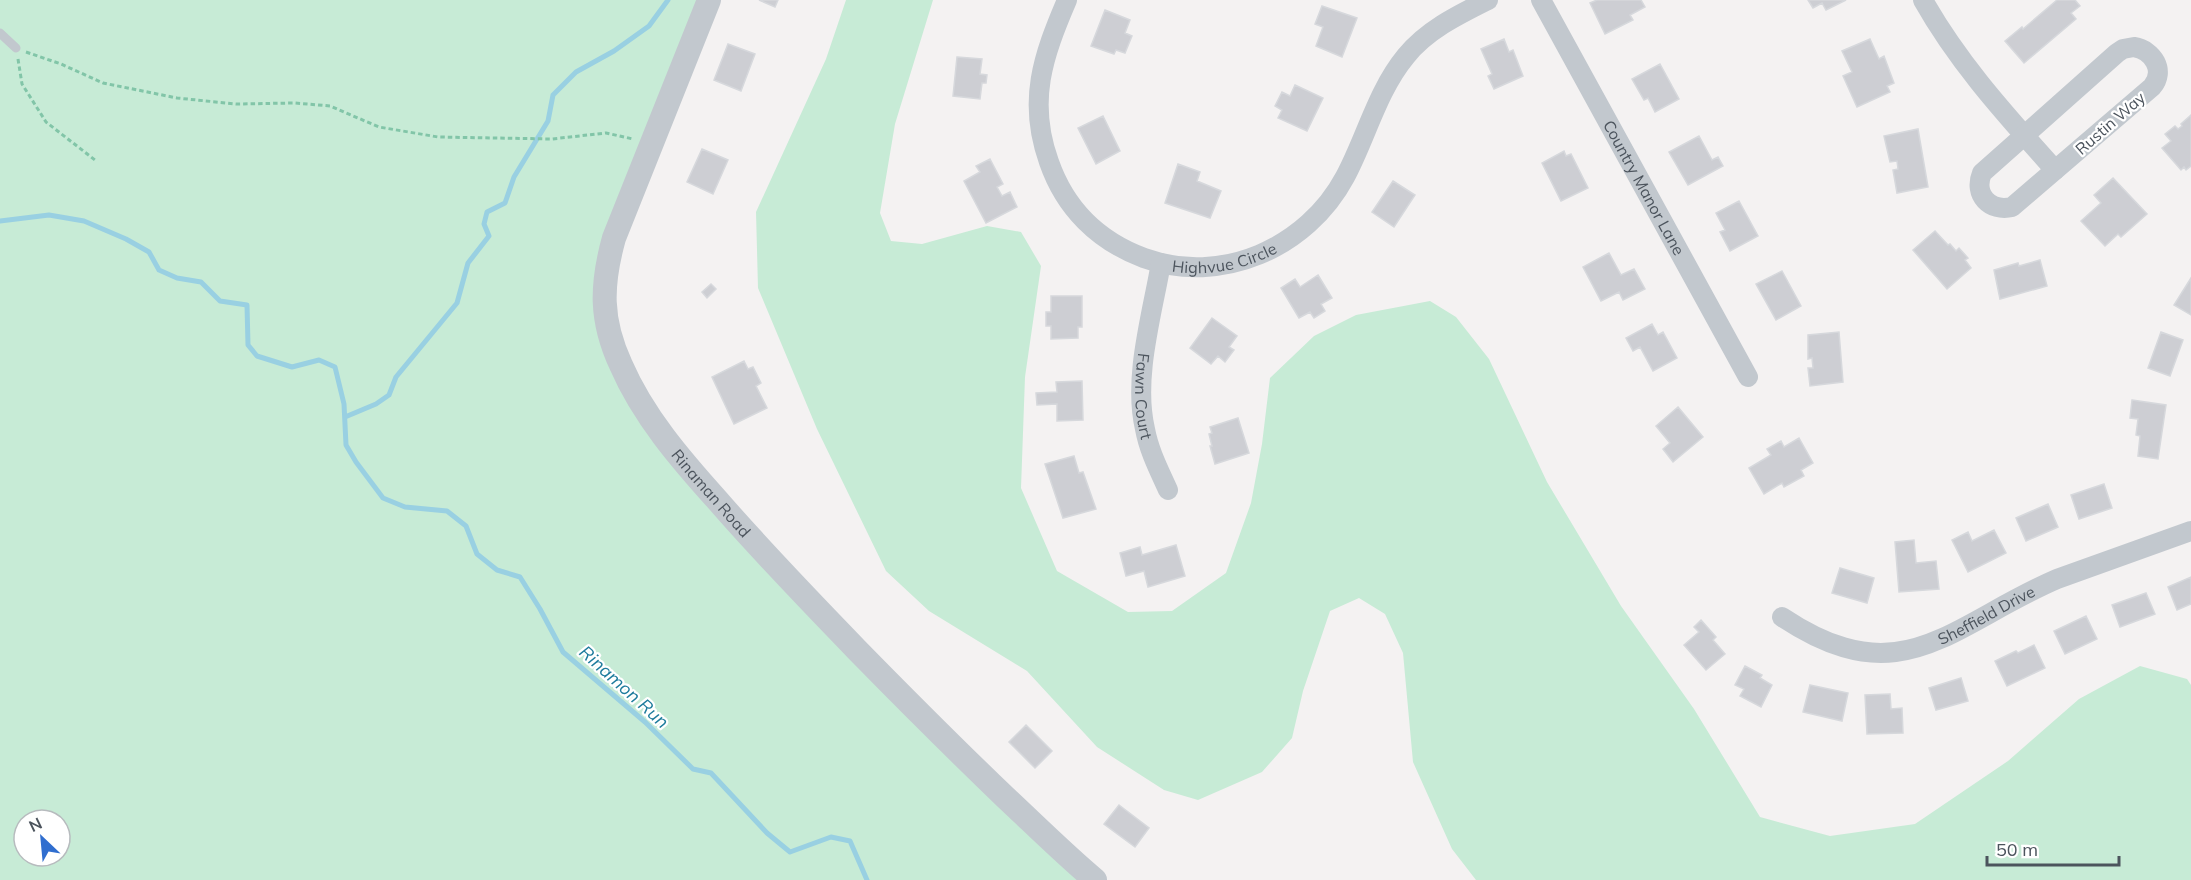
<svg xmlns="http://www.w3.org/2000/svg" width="2191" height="880" font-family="Mulish,sans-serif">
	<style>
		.green { fill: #c7ebd6; fill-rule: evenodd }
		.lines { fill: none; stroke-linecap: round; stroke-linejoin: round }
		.stream { stroke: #99d0e2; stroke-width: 5 }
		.building { fill: #cdced3; stroke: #d6d8dc; stroke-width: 1.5 }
		.path { stroke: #82c5a8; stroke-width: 3; stroke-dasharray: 4.5 3; stroke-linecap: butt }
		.service { stroke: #c2c8ce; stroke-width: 9 }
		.minor { stroke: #c2c8ce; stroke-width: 20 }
		.tertiary { stroke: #c2c8ce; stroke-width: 24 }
		.labels { text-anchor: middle; stroke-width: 4.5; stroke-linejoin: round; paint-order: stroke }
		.street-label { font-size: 16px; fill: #4c545d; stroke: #fff }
		.water-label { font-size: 18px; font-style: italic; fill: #1e7c9d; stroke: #fff }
	</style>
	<rect width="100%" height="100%" fill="#f4f2f2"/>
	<path class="green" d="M0 0H709L652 143 604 312 690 470 1095 880H0ZM24 820H60V856H24Z
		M846 0H933L895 124 880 213 891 241 922 244 987 226 1021 232 1041 266 1025 377 1021 488 1057 571 1128 612 1172 611 1226 573 1251 503 1262 444 1270 378 1314 336 1356 315 1430 301 1456 317 1489 359 1547 482 1621 606 1694 709 1760 817 1830 836 1915 824 2008 761 2079 699 2140 666 2187 679 2191 685V880H1476L1452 849 1413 762 1403 653 1385 614 1359 598 1330 611 1303 691 1292 738 1262 772 1198 800 1164 790 1097 747 1027 671 929 611 886 571 817 429 758 288 756 212 826 59Z"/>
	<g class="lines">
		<path class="stream" d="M0 221 49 215 84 221 126 239 149 252 159 270 177 278 201 282 220 301 247 305 248 345 257 356 292 367 319 360 335 367 344 404 346 445 356 462 383 498 405 507 447 511 466 526 477 554 497 570 520 577 540 609 563 652 645 722 693 769 711 773 767 833 790 852 831 837 850 841 867 880
			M345 417 376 404 389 395 396 377 457 303 468 263 489 236 484 224 487 212 505 203 514 177 548 121 553 95 576 72 614 51 649 26 668 0"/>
	</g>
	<path class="building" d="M759 0H778L775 7Z
		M1597 0H1641L1645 7 1630 15 1633 20 1605 34 1590 3Z
		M1808 0H1846L1826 10 1822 3 1813 8Z
		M2057 0H2075L2080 6 2071 13 2076 19 2024 63 2005 41 2022 27 2023 29Z
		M1322 6 1357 18 1342 57 1316 46 1323 27 1315 24Z
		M1105 10 1130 20 1125 33 1132 36 1125 53 1116 50 1114 54 1091 46Z
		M1504 39 1509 52 1513 50 1523 76 1494 89 1488 76 1492 74 1481 49Z
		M1870 39 1879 59 1884 56 1894 83 1887 86 1890 92 1857 107 1843 76 1852 72 1842 51Z
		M728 44 755 54 741 91 714 80Z
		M957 57 982 59 980 74 987 75 986 83H982L980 99 953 96Z
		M1660 64 1679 99 1655 112 1648 98 1644 100 1632 79Z
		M1295 85 1323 98 1307 131 1278 118 1282 110 1275 106 1282 92 1290 96Z
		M2191 115V166L2186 170 2184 167 2181 170 2162 148 2171 141 2165 134 2175 126 2178 129 2182 126 2181 124Z
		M1103 116 1120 151 1096 164 1078 128Z
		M1918 129 1928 187 1897 193 1893 170 1898 169 1897 161 1890 162 1884 136Z
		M1699 136 1712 160 1718 157 1723 166 1688 185 1669 152Z
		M702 149 728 160 713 194 687 182Z
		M1564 151 1566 156 1571 154 1588 188 1561 201 1542 163Z
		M990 159 1003 184 997 187 1002 196 1010 192 1017 207 986 223 964 181 980 172 976 166Z
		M1178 164 1200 172 1197 181 1221 191 1210 218 1165 203Z
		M2113 178 2147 214 2121 237 2118 234 2105 246 2081 221 2101 203 2094 195Z
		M1393 181 1415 195 1394 227 1372 212Z
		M1739 201 1758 236 1730 251 1720 232 1725 230 1716 213Z
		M1935 231 1948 245 1950 244 1956 251 1959 248 1968 258 1965 260 1971 268 1947 289 1913 250Z
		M1609 253 1621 275 1634 269 1645 289 1623 300 1619 292 1601 301 1583 267Z
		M2040 260 2047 286 2000 299 1994 270 2018 263 2019 266Z
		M1782 271 1801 306 1776 320 1756 284Z
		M1318 275 1332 298 1321 304 1325 311 1314 318 1310 312 1299 318 1281 288 1295 279 1300 287Z
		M2191 278V315L2174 305Z
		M711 284 716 289 707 298 702 292Z
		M1051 296H1082V327H1078V338L1051 339V326H1046V312H1051Z
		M1212 318 1237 336 1229 347 1234 350 1225 362 1218 356 1211 364 1190 348Z
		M1652 324 1658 335 1663 332 1677 358 1653 371 1640 347 1633 351 1626 338Z
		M1839 332 1843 382 1810 386 1808 368H1813L1812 358 1808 359V335Z
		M2161 332 2183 340 2170 376 2148 368Z
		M744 361 748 369 753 367 761 383 756 386 767 408 734 424 712 377Z
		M1082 381 1083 420 1057 421V404L1037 405 1036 393 1057 392 1056 382Z
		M2132 400 2166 405 2158 459 2138 456 2140 436 2136 435 2138 419 2130 418Z
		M1678 407 1703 437 1673 462 1663 449 1670 443 1656 426Z
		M1238 418 1249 453 1215 464 1210 446H1212L1209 434 1212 433 1210 427Z
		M1799 438 1813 463 1801 470 1804 476 1784 487 1782 483 1764 494 1749 468 1771 455 1767 449 1781 441 1784 447Z
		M1074 456 1079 473 1083 472 1096 509 1063 518 1045 464Z
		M2104 484 2112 508 2079 519 2071 495Z
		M2048 504 2058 527 2026 541 2016 518Z
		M1994 530 2006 553 1968 572 1952 540 1968 532 1972 541Z
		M1914 540 1916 563 1936 561 1939 589 1899 592 1895 542Z
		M1176 545 1185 576 1148 587 1144 571 1126 576 1120 553 1140 547 1142 555Z
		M1840 568 1874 578 1867 603 1832 593Z
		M2191 577V604L2177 610 2168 587Z
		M2146 593 2155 614 2120 627 2112 605Z
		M2086 616 2097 639 2065 654 2054 631Z
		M1701 620 1716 637 1713 640 1725 654 1706 670 1684 645 1699 632 1694 627Z
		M2034 645 2045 668 2007 686 1995 661 2016 651 2018 653Z
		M1745 666 1762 675 1760 678 1772 685 1761 707 1740 696 1744 689 1735 685Z
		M1961 678 1968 701 1936 710 1929 688Z
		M1810 685 1848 693 1842 721 1803 712Z
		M1890 694 1891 709 1902 708 1903 733 1867 734 1865 695Z
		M1026 725 1052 751 1035 768 1009 742Z
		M1119 805 1149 828 1135 847 1104 824Z"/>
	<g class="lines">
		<path class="path" d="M26 52 61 64 103 83 177 98 236 104 295 103 330 106 379 127 438 137 552 139 606 133 633 139
			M18 59 22 84 46 122 95 160"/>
		<path class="service" d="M0 33 16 48"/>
		<g class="minor">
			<path id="s1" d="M1067 0C1043 56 1027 101 1049 162 1065 208 1098 241 1144 258 1221 286 1307 248 1345 177 1366 138 1377 91 1406 56 1427 30 1458 15 1488 0"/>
			<path id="s2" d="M1541 0 1748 377"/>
			<path d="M1923 0C1959 64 2007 116 2055 170"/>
			<path d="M2134 47C2153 50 2166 71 2152 87L2012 207C1990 212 1973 195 1982 173L2117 53 2123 49Z"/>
			<path id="s3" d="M1161 263C1152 315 1133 378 1145 429 1149 451 1159 470 1168 490"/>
			<path id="s4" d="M1782 617C1902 697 1950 625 2057 579L2191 531"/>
		</g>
		<path class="tertiary" id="s5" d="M709 0 614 238C601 285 600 320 621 365 643 416 681 460 718 501 763 553 810 601 857 650 906 700 955 749 1005 797 1035 825 1064 854 1095 880"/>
	</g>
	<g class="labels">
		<g class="street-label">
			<text transform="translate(2110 123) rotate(-41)" y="6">Rustin Way</text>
			<text dy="6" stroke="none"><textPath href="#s2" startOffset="214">Country Manor Lane</textPath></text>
			<text dy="6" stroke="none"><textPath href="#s1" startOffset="390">Highvue Circle</textPath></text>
			<text dy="6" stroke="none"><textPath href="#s3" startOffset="135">Fawn Court</textPath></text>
			<text dy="6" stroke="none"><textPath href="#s5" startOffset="544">Rinaman Road</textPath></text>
			<text dy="6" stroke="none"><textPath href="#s4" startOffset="220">Sheffield Drive</textPath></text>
		</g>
		<g class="water-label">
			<text transform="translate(624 687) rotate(42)" y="6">Rinamon Run</text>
		</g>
	</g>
	<g transform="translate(42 838) rotate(334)"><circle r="28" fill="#ffffff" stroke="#b7bbbe" stroke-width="1.5"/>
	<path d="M0-4.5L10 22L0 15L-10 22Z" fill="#306ecf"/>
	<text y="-9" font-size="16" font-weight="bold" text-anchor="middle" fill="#4c545d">N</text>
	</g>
	<path d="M1987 856v9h132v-9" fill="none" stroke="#4c545d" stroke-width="3"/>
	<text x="1996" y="856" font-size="18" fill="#4c545d" stroke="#ffffff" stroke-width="4.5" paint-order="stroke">50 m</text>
</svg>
